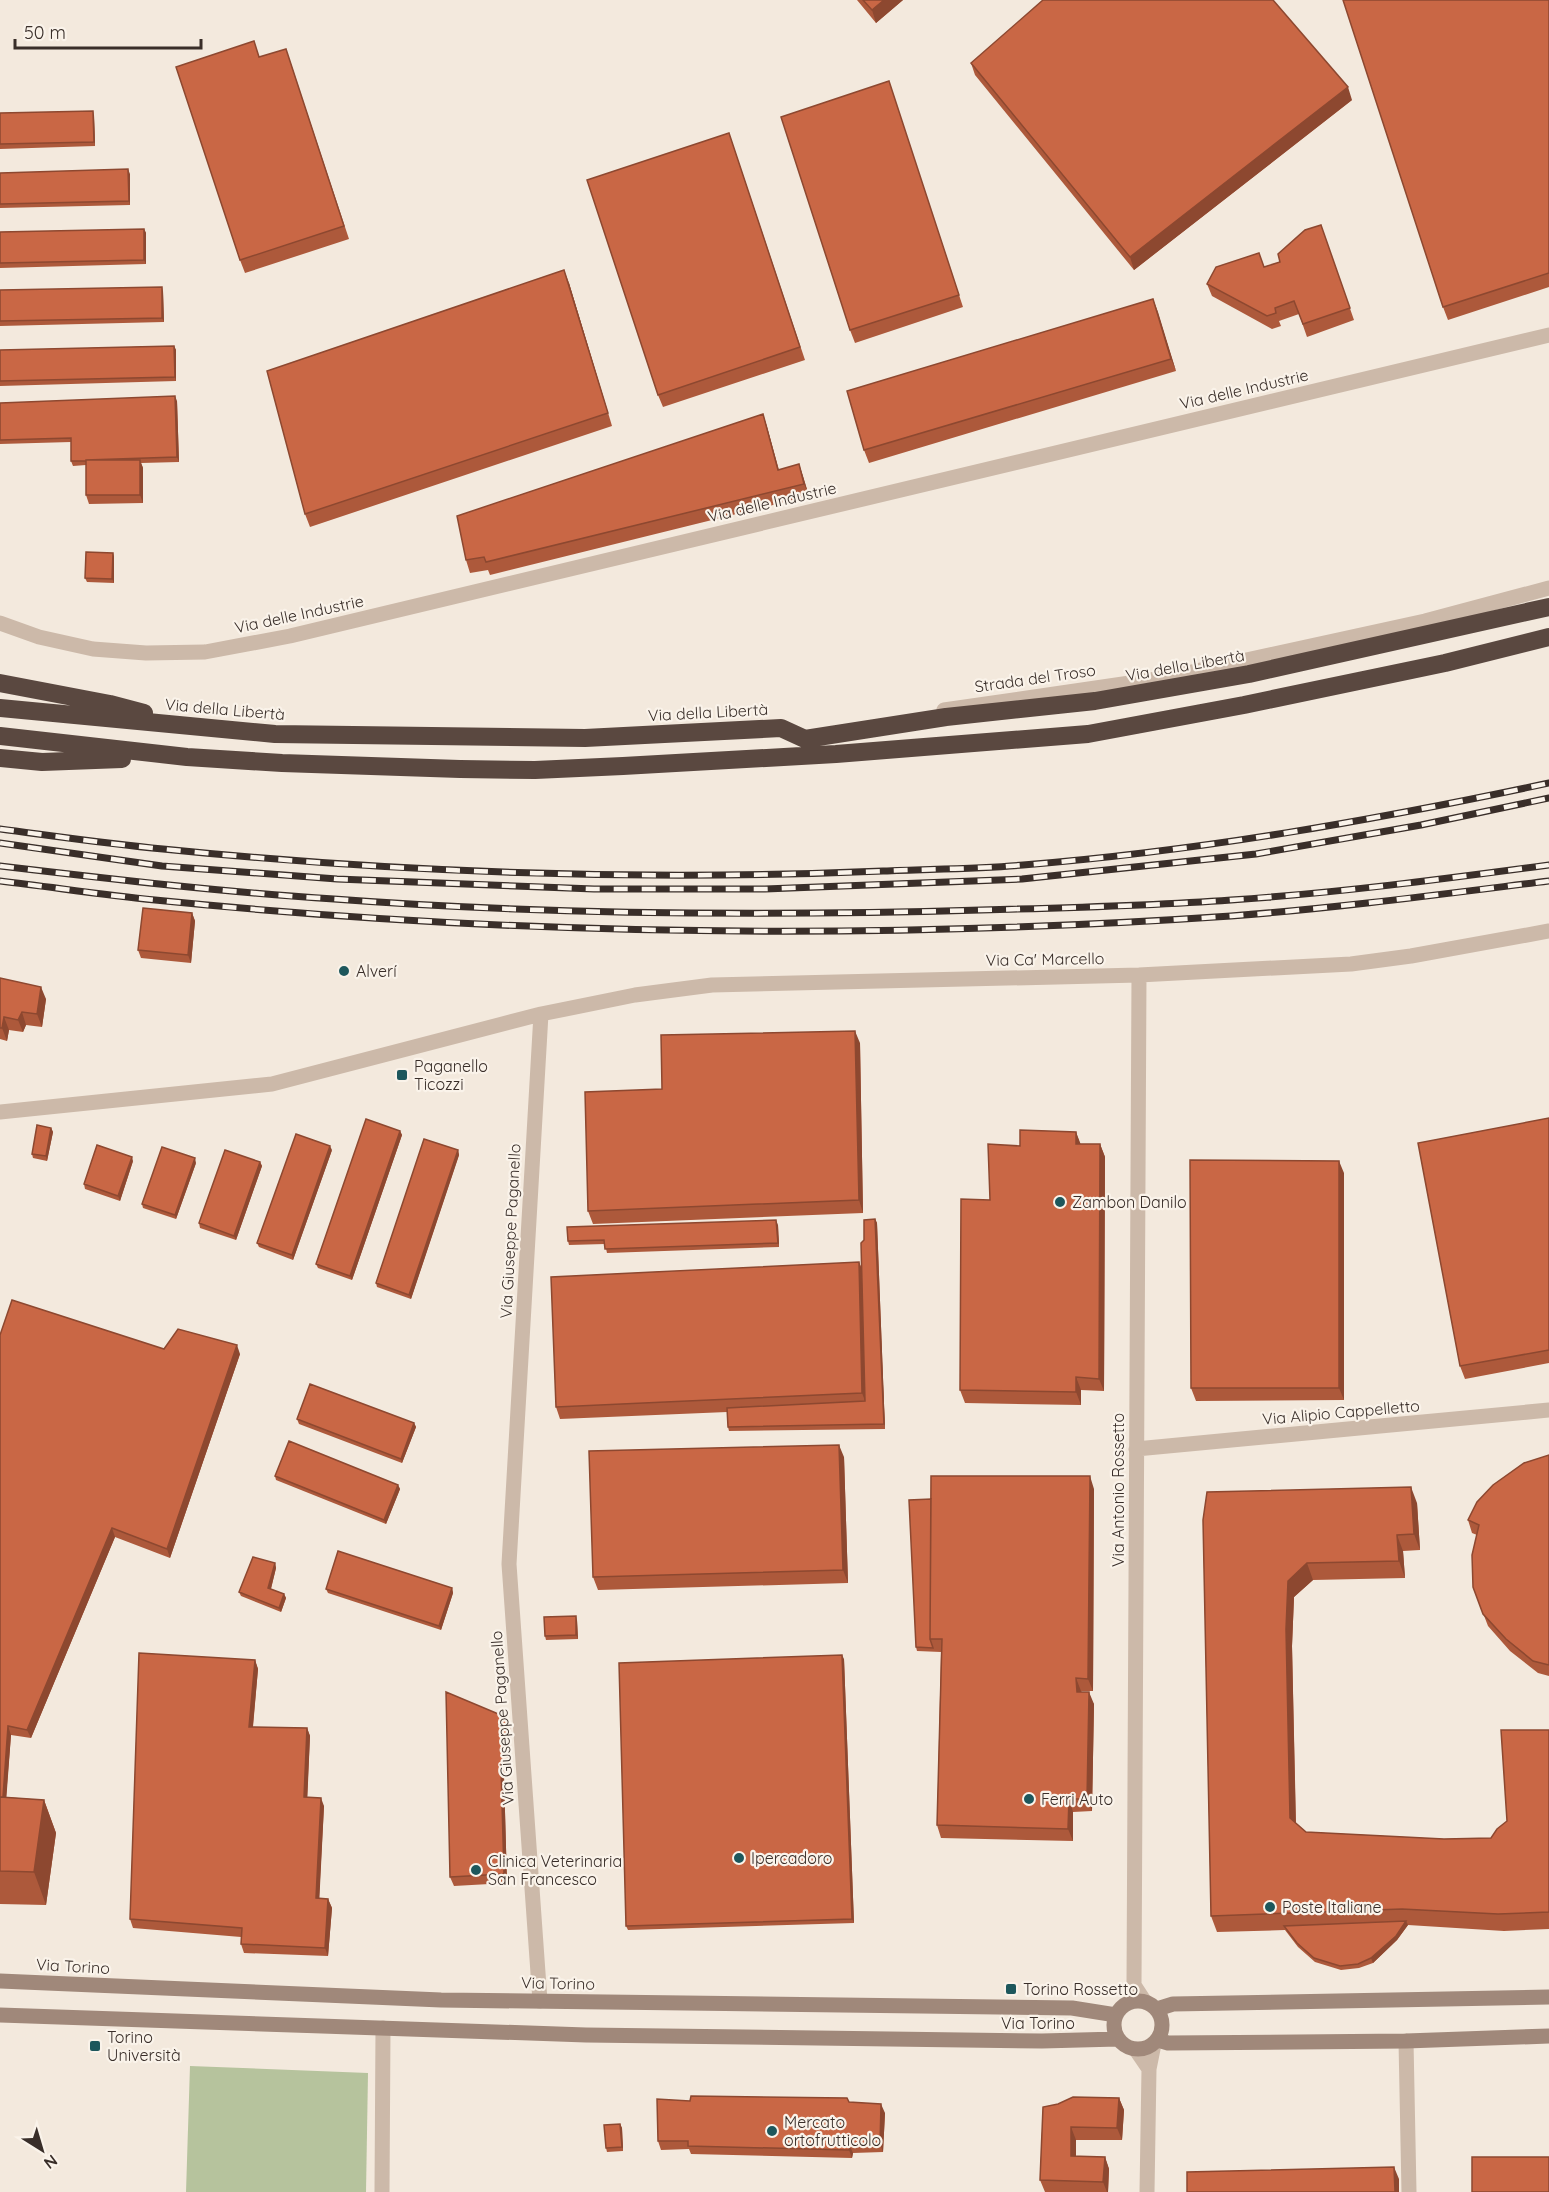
<svg xmlns="http://www.w3.org/2000/svg" width="1549" height="2192" font-family="Quicksand,sans-serif">
	<style>
		.grass { fill: #b6c39d }
		.lines { fill: none; stroke-linecap: round; stroke-linejoin: round }
		.street { stroke: #ccb9a9; stroke-width: 15 }
		.secondary { stroke: #a0887a; stroke-width: 15 }
		.highway { stroke: #5a4840; stroke-width: 18 }
		.rail-casing { stroke: #392e29; stroke-width: 7 }
		.rail { stroke: #faf3ea; stroke-width: 4.5; stroke-dasharray: 14; stroke-linecap: butt }
		.wall { fill: #ad593b }
		.shaded-wall { fill: #8d4830 }
		.building { fill: #c96745; stroke: #8d4830; stroke-width: 1.5 }
		.poi-dot { fill: #1d575c; stroke: #faf3ea; stroke-width: 2 }
		.labels { text-anchor: middle; stroke-width: 4.5; stroke-linejoin: round; paint-order: stroke }
		.street-label { font-size: 16px; fill: #392e29; stroke: #faf3ea }
		.poi-label { font-size: 16px; fill: #392e29; stroke: #faf3ea; text-anchor: start }
	</style>
	<rect width="100%" height="100%" fill="#f3e9dd"/>
	<path class="grass" d="M190 2066 368 2073 366 2192H186Z"/>
	<g class="lines">
		<path class="street" d="M0 623 39 637 93 649 146 653 205 652 290 636 1549 335
			M944 710 1164 678 1425 621 1549 588
			M1139 975 1134 1985 1145 2002
			M0 1112 272 1084 541 1014 635 995 712 985 1139 975 1351 964 1411 956 1549 931
			M1136 1449 1549 1410
			M540 2001 509 1564 541 1014
			M1406 2041 1409 2192
			M1136 2050 1149 2069
			M382 2192 383 2028
			M1147 2192 1149 2069 1154 2044"/>
		<path class="secondary" d="M0 1981 441 2000 1072 2008 1116 2015
			M1114 2025a24 24 0 1 1 48 0a24 24 0 1 1-48 0Z
			M1157 2009 1173 2004 1549 1997
			M0 2015 586 2035 1042 2041 1118 2039
			M1158 2040 1168 2043 1406 2041 1549 2036"/>
		<path class="highway" d="M0 683 110 704 144 713
			M0 708 275 734 585 738 781 728 805 739 946 717 1095 701 1249 674 1549 607
			M0 736 187 757 282 763 460 769 535 770 623 766 836 754 1088 734 1244 705 1445 663 1549 637
			M0 758 42 762 122 759"/>
		<defs>
			<path id="rail" d="M0 829C54 836 109 844 163 849 402 873 643 881 883 871 929 869 977 869 1023 865 1200 851 1375 820 1549 783
				M0 843 162 866 337 879 594 889H765L1022 879 1256 854 1421 825 1549 798
				M0 866C111 879 222 892 334 899 549 915 766 916 981 910 1065 908 1148 906 1231 900 1337 893 1443 879 1549 865
				M0 881C52 887 103 895 155 900 512 936 873 940 1231 916 1337 908 1443 894 1549 881"/>
		</defs>
		<use href="#rail" class="rail-casing"/>
		<use href="#rail" class="rail"/>
	</g>
	<path class="wall" d="M857 0H903L876 23Z
		M1549 0V287L1448 320 1443 307Z
		M260 57 290 61 349 239 245 273 240 260Z
		M971 63 1352 100 1134 270 975 75Z
		M893 94 963 307 855 343 850 330Z
		M0 113 94 115 95 146 0 149Z
		M729 133 805 360 663 407 658 395Z
		M0 173 130 174V205L0 208Z
		M1321 225 1354 320 1307 337 1299 314 1279 321 1281 326 1272 329 1212 296 1207 284 1280 262Z
		M144 229 146 233V264L0 268V232Z
		M569 283 612 426 310 527 305 514Z
		M0 290 163 291 164 322 0 326Z
		M1153 299 1176 371 869 463 864 450Z
		M174 346 176 350V381L0 386V350Z
		M177 401 179 462 141 463 143 468V503L89 504 86 495V465L73 466 71 461V442L0 444V403Z
		M763 414 767 427 779 470 799 464 809 496 490 575 488 570 470 573 466 560Z
		M113 553 114 557V583L87 582 85 578Z
		M192 913 195 921 191 963 141 958 138 950Z
		M0 978 46 999 42 1027 26 1025 23 1032 9 1030 7 1041 0 1039Z
		M860 1043 863 1213 593 1224 588 1211 662 1089Z
		M1549 1118V1363L1465 1379 1460 1366Z
		M51 1128 53 1132 47 1161 33 1158 32 1154Z
		M400 1131 402 1135 352 1280 318 1268 316 1264Z
		M1076 1132 1080 1144H1100L1105 1157 1104 1391 1081 1390V1405L965 1403 960 1390 990 1200Z
		M332 1150 293 1260 259 1247 257 1243Z
		M458 1150 459 1155 411 1299 377 1287 376 1283Z
		M133 1161 120 1201 85 1189 84 1184Z
		M260 1162 262 1166 236 1240 200 1228 199 1223Z
		M196 1163 176 1219 143 1208 142 1204Z
		M1344 1173V1400L1196 1401 1191 1388Z
		M875 1219 877 1223 885 1429 729 1431 728 1427 727 1412 560 1419 556 1407 859 1262 862 1269 864 1240Z
		M778 1225 779 1247 607 1253 605 1244 569 1245 568 1241Z
		M0 1335 164 1349 240 1354 170 1558 115 1537 31 1738 11 1735 6 1797 44 1800 56 1833 46 1905 0 1904Z
		M297 1419 414 1423 416 1427 402 1463 299 1424Z
		M1549 1455V1676L1538 1673 1510 1651 1488 1626 1473 1587 1477 1535 1472 1533 1468 1520Z
		M844 1457 848 1583 598 1590 593 1577Z
		M275 1476 398 1485 400 1489 386 1524 276 1480Z
		M1094 1489 1093 1691H1081L1094 1704 1092 1811 1073 1812V1841L941 1838 937 1825 941 1652 917 1651 916 1647 931 1499Z
		M1417 1503 1420 1550 1403 1551 1405 1578 1313 1580 1294 1597 1292 1646 1296 1823 1306 1832 1444 1839 1491 1838 1507 1821 1549 1730V1929L1504 1931 1408 1925 1397 1940 1373 1963 1359 1968 1341 1970 1315 1962 1298 1947 1285 1930 1217 1932 1211 1916 1203 1520Z
		M275 1563 276 1568 271 1589 284 1594 286 1598 281 1612 241 1596 239 1592Z
		M452 1588 453 1593 441 1630 328 1593 326 1589Z
		M577 1620 578 1639 546 1640 545 1636Z
		M844 1659 854 1923 628 1930 626 1926Z
		M255 1660 258 1669 253 1727 307 1728 310 1736 307 1798 324 1806 319 1898 328 1899 332 1908 328 1956 244 1953 241 1944V1937L133 1928 130 1919Z
		M510 1723 511 1775 504 1776 507 1883 454 1886 450 1877Z
		M1119 2098 1124 2110 1122 2140H1076V2156L1105 2157 1109 2169 1108 2192H1045L1040 2180 1043 2107Z
		M690 2101 849 2102 885 2113 883 2152 853 2153 852 2158 691 2154 689 2149 661 2150 658 2141Z
		M620 2124 622 2128 623 2151 607 2152 606 2148Z"/>
	<path class="shaded-wall" d="M884 0H903L876 23 872 10Z
		M1348 87 1352 100 1134 270 1130 257Z
		M93 111 94 115 95 146 94 142Z
		M128 169 130 174V205L129 201Z
		M144 229 146 233V264L144 260Z
		M564 270 569 283 612 426Z
		M162 287 163 291 164 322 162 318Z
		M1153 299 1158 312 1176 371 1171 359Z
		M174 346 176 350V381L175 377Z
		M175 396 177 401 179 462 177 457Z
		M763 414 767 427 782 483 778 470Z
		M140 460 143 468V503L140 495Z
		M799 464 803 476 809 496 804 484Z
		M113 553 114 557V583L112 579Z
		M192 913 195 921 191 963 188 955Z
		M41 987 46 999 42 1027 37 1014Z
		M22 1012 26 1025 23 1032 18 1020Z
		M4 1017 9 1030 7 1041 2 1028Z
		M855 1031 860 1043 863 1213 859 1200Z
		M51 1128 53 1132 47 1161 46 1156Z
		M400 1131 402 1135 352 1280 350 1276Z
		M1076 1132 1081 1145 1076 1144Z
		M1100 1144 1105 1157 1104 1391 1099 1379Z
		M330 1146 332 1150 293 1260 292 1255Z
		M458 1150 459 1155 411 1299 409 1295Z
		M132 1157 133 1161 120 1201 118 1196Z
		M195 1158 196 1163 176 1219 175 1215Z
		M1339 1161 1344 1173V1400L1339 1388Z
		M260 1162 262 1166 236 1240 234 1236Z
		M875 1219 877 1223 885 1429 884 1424Z
		M776 1220 778 1225 779 1247 778 1243Z
		M859 1262 864 1275 867 1406 862 1393Z
		M237 1345 240 1354 170 1558 167 1549Z
		M1076 1377 1081 1390V1405L1076 1392Z
		M414 1423 416 1427 402 1463 401 1459Z
		M839 1445 844 1457 848 1583 843 1570Z
		M1090 1476 1094 1489 1093 1691 1088 1679Z
		M398 1485 400 1489 386 1524 384 1520Z
		M1411 1487 1417 1503 1420 1550 1414 1534Z
		M112 1528 115 1537 31 1738 27 1730Z
		M1397 1535 1403 1551 1405 1578 1399 1561Z
		M275 1563 276 1568 270 1592 268 1588Z
		M1307 1563 1313 1580 1294 1597 1292 1646 1296 1835 1290 1818 1286 1629 1288 1581Z
		M452 1588 453 1593 441 1630 439 1626Z
		M284 1594 286 1598 281 1612 279 1608Z
		M576 1616 577 1620 578 1639 576 1635Z
		M842 1655 844 1659 854 1923 852 1919Z
		M255 1660 258 1669 252 1735 249 1727Z
		M1076 1678 1081 1691 1082 1705 1077 1692Z
		M1089 1692 1094 1704 1092 1811 1087 1799Z
		M507 1715 510 1723 511 1775 508 1766Z
		M8 1726 11 1735 4 1830 1 1821Z
		M307 1728 310 1736 307 1806 304 1797Z
		M501 1767 504 1776 507 1883 504 1874Z
		M321 1798 324 1806 319 1906 316 1898Z
		M1069 1799 1073 1812V1841L1068 1829Z
		M44 1800 56 1833 46 1905 34 1872Z
		M328 1899 332 1908 328 1956 325 1948Z
		M1406 1921 1408 1925 1397 1940 1373 1963 1371 1958Z
		M1119 2098 1124 2110 1122 2140 1117 2128Z
		M881 2104 885 2113 883 2152 880 2144Z
		M620 2124 622 2128 623 2151 622 2147Z
		M1071 2127 1076 2140V2168L1071 2156Z
		M849 2144 853 2153 852 2158 849 2150Z
		M1105 2157 1109 2169 1108 2192H1107L1103 2182Z
		M1394 2167 1399 2179V2192H1395Z"/>
	<path class="building" d="M863 0H884L872 10Z
		M1043 0H1273L1348 87 1130 257 971 63Z
		M1343 0H1549V273L1443 307Z
		M254 41 259 57 286 49 344 226 240 260 176 67Z
		M889 81 959 295 850 330 781 117Z
		M93 111 94 142 0 144V113Z
		M729 133 800 347 658 395 587 180Z
		M128 169 129 201 0 204V173Z
		M1321 225 1350 308 1303 324 1294 301 1275 308 1276 313 1267 316 1207 284 1216 267 1259 253 1264 267 1280 262 1278 254 1305 230Z
		M144 229V260L0 263V232Z
		M564 270 608 413 305 514 267 371Z
		M162 287V318L0 321V290Z
		M1153 299 1171 359 864 450 847 391Z
		M174 346 175 377 0 381V350Z
		M175 396 177 457 86 460V461H71V438L0 440V403Z
		M763 414 778 470 799 464 804 484 486 562 484 557 466 560 457 516Z
		M86 460H140V495H86Z
		M86 552 113 553 112 579 85 578Z
		M143 908 192 913 188 955 138 950Z
		M0 978 41 987 37 1014 22 1012 18 1020 4 1017 2 1028H0Z
		M855 1031 859 1200 588 1211 585 1092 662 1089 661 1035Z
		M1549 1118V1350L1460 1366 1418 1143Z
		M366 1119 400 1131 350 1276 316 1264Z
		M37 1125 51 1128 46 1156 32 1154Z
		M1020 1130 1076 1132V1144H1100L1099 1379 1076 1377V1392L960 1390 961 1199 990 1200 988 1144 1020 1146Z
		M296 1134 330 1146 292 1255 257 1243Z
		M424 1139 458 1150 409 1295 376 1283Z
		M97 1145 132 1157 118 1196 84 1184Z
		M162 1147 195 1158 175 1215 142 1204Z
		M225 1150 260 1162 234 1236 199 1223Z
		M1190 1160 1339 1161V1388H1191Z
		M875 1219 884 1424 728 1427 727 1408 865 1401 861 1243 864 1240V1220Z
		M776 1220 778 1243 605 1249 604 1240 568 1241 567 1227Z
		M859 1262 862 1393 556 1407 551 1277Z
		M12 1300 164 1349 178 1329 237 1345 167 1549 112 1528 27 1730 8 1726 3 1797H0V1335Z
		M310 1384 414 1423 401 1459 297 1419Z
		M289 1441 398 1485 384 1520 275 1476Z
		M839 1445 843 1570 593 1577 589 1451Z
		M1549 1455V1665L1533 1661 1506 1639 1483 1614 1473 1587 1472 1555 1479 1525 1468 1520 1477 1502 1493 1485 1524 1463Z
		M931 1476H1090L1088 1679 1076 1678 1077 1692H1089L1087 1799H1069L1068 1829 937 1825 942 1639H930Z
		M1411 1487 1414 1534 1397 1535 1399 1561 1307 1563 1288 1581 1286 1629 1290 1818 1306 1832 1444 1839 1491 1838 1497 1829 1507 1821 1501 1730H1549V1912L1498 1914 1402 1909 1211 1916 1203 1520 1207 1492Z
		M931 1499 930 1639 933 1648 916 1647 909 1500Z
		M338 1551 452 1588 439 1626 326 1589Z
		M253 1557 275 1563 268 1588 284 1594 279 1608 239 1592Z
		M576 1616V1635L545 1636 544 1617Z
		M139 1653 255 1660 249 1727 307 1728 304 1797 321 1798 316 1898 328 1899 325 1948 241 1944 242 1928 130 1919Z
		M842 1655 852 1919 626 1926 619 1663Z
		M446 1692 496 1713 507 1715 508 1766 501 1767 504 1874 450 1877Z
		M0 1797 44 1800 34 1872 0 1871Z
		M1406 1921 1396 1936 1371 1958 1358 1964 1340 1966 1314 1958 1297 1943 1284 1926Z
		M691 2096 847 2098 849 2102 881 2104 880 2144H849V2150L688 2146V2141H658L657 2099 690 2101Z
		M1073 2097 1119 2098 1117 2128 1071 2127V2156L1105 2157 1103 2182 1040 2180 1043 2107 1058 2104Z
		M620 2124 622 2147 606 2148 604 2125Z
		M1472 2157H1549V2192H1472Z
		M1394 2167 1395 2192H1187V2172Z"/>
	<g class="poi-dot">
		<circle cx="344" cy="971" r="6"/>
		<rect x="396" y="1069" width="12" height="12" rx="3"/>
		<circle cx="1060" cy="1202" r="6"/>
		<circle cx="1029" cy="1799" r="6"/>
		<circle cx="739" cy="1858" r="6"/>
		<circle cx="476" cy="1870" r="6"/>
		<circle cx="1270" cy="1907" r="6"/>
		<rect x="1005" y="1983" width="12" height="12" rx="3"/>
		<rect x="89" y="2040" width="12" height="12" rx="3"/>
		<circle cx="772" cy="2131" r="6"/>
	</g>
	<g class="labels">
		<g class="street-label">
			<text transform="translate(1244 389) rotate(-13)" y="6">Via delle Industrie</text>
			<text transform="translate(772 502) rotate(-13)" y="6">Via delle Industrie</text>
			<text transform="translate(299 614) rotate(-12)" y="6">Via delle Industrie</text>
			<text transform="translate(1185 665) rotate(-10)" y="6">Via della Libertà</text>
			<text transform="translate(1035 678) rotate(-8)" y="6">Strada del Troso</text>
			<text transform="translate(225 709) rotate(5)" y="6">Via della Libertà</text>
			<text transform="translate(708 712) rotate(-3)" y="6">Via della Libertà</text>
			<text transform="translate(1045 959) rotate(-1)" y="6">Via Ca' Marcello</text>
			<text transform="translate(510 1231) rotate(-87)" y="6">Via Giuseppe Paganello</text>
			<text transform="translate(1341 1412) rotate(-5)" y="6">Via Alipio Cappelletto</text>
			<text transform="translate(1118 1490) rotate(-90)" y="6">Via Antonio Rossetto</text>
			<text transform="translate(502 1718) rotate(-94)" y="6">Via Giuseppe Paganello</text>
			<text transform="translate(73 1966) rotate(3)" y="6">Via Torino</text>
			<text transform="translate(558 1983) rotate(1)" y="6">Via Torino</text>
			<text x="1038" y="2029">Via Torino</text>
		</g>
		<g class="poi-label">
			<text x="356" y="977">Alverí</text>
			<text x="414" y="1072">Paganello<tspan x="414" dy="18">Ticozzi</tspan></text>
			<text x="1072" y="1208">Zambon Danilo</text>
			<text x="1041" y="1805">Ferri Auto</text>
			<text x="751" y="1864">Ipercadoro</text>
			<text x="488" y="1867">Clinica Veterinaria<tspan x="488" dy="18">San Francesco</tspan></text>
			<text x="1282" y="1913">Poste Italiane</text>
			<text x="1023" y="1995">Torino Rossetto</text>
			<text x="107" y="2043">Torino<tspan x="107" dy="18">Università</tspan></text>
			<text x="784" y="2128">Mercato<tspan x="784" dy="18">ortofrutticolo</tspan></text>
		</g>
	</g>
	<g transform="translate(42 2150) rotate(143)" stroke="#faf3ea" stroke-width="4.5" paint-order="stroke">
	<path d="M0-4.5L10 22L0 15L-10 22Z" fill="#392e29"/>
	<text y="-9" font-size="16" font-weight="bold" text-anchor="middle" fill="#392e29">N</text>
	</g>
	<path d="M15 39v9h186v-9" fill="none" stroke="#392e29" stroke-width="3"/>
	<text x="24" y="39" font-size="18" fill="#392e29" stroke="#faf3ea" stroke-width="4.5" paint-order="stroke">50 m</text>
</svg>
